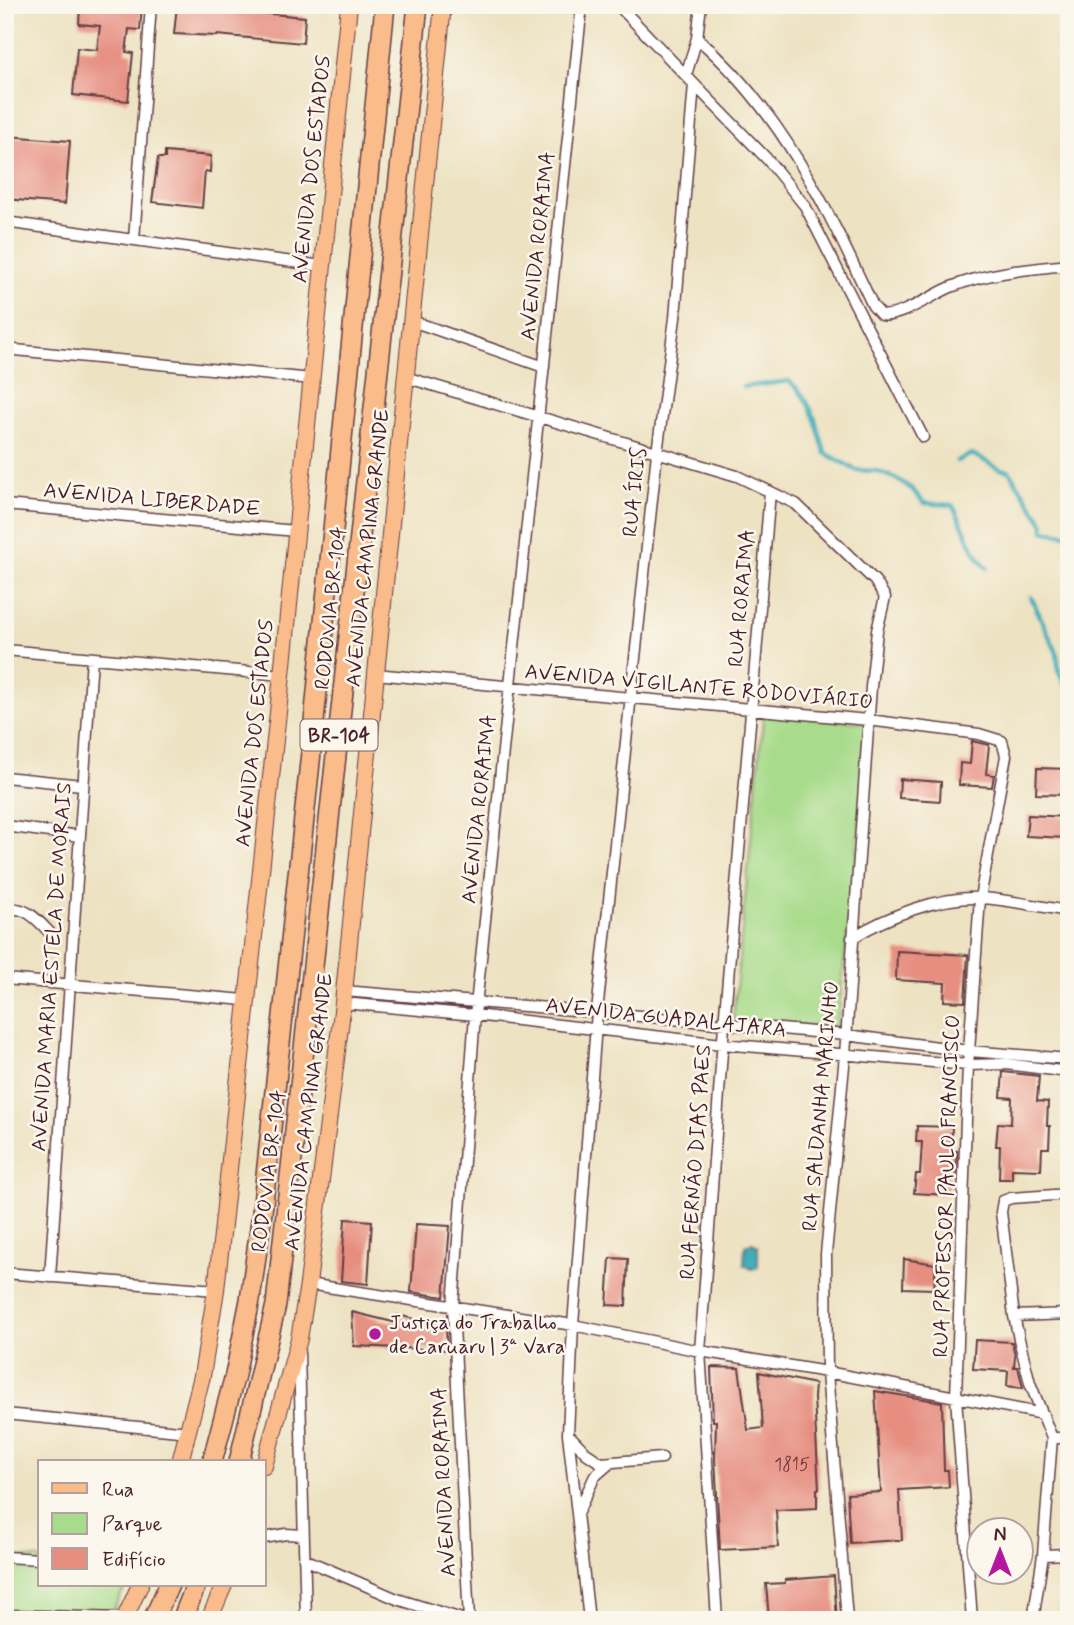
<svg xmlns="http://www.w3.org/2000/svg" width="1074" height="1625" font-family="Mynerve,sans-serif">
	<style>
		.green { fill: #a8db8b; stroke: #797d5b; stroke-width: 2 }
		.water { fill: #3dadb9; stroke: #446672; stroke-width: 2 }
		.lines { fill: none; stroke-linecap: round; stroke-linejoin: round }
		.stream { stroke: #3dadb9; stroke-width: 4.5 }
		.building { fill: #e68f81 }
		.street-casing { stroke: #623c42; stroke-width: 13 }
		.primary-casing { stroke: #623c42; stroke-width: 18 }
		.highway-casing { stroke: #623c42; stroke-width: 22 }
		.street { stroke: #fff; stroke-width: 10 }
		.primary { stroke: #fabc8b; stroke-width: 16 }
		.highway { stroke: #fabc8b; stroke-width: 19 }
		.poi-dot { fill: #b5179e; stroke: #fbf7ec; stroke-width: 2.5 }
		.labels { text-anchor: middle; stroke-width: 5; stroke-linejoin: round; paint-order: stroke }
		.number-label { font-size: 18px; fill: #713b40 }
		.shield { fill: #fbf7ec; stroke: #7f6065; stroke-width: 2 }
		.shield-label { font-size: 19px; font-weight: bold; fill: #4a1f2b }
		.street-label { font-size: 21px; fill: #4a1f2b; stroke: #fbf7ec }
		.poi-label { font-size: 21px; fill: #4a1f2b; stroke: #fbf7ec; text-anchor: start }
	</style>
	<rect width="100%" height="100%" fill="#fbf7ec"/>
	<filter id="ink" filterUnits="userSpaceOnUse"><feTurbulence type="fractalNoise" baseFrequency=".0143" numOctaves="2"/><feDisplacementMap in="SourceGraphic" scale="14" xChannelSelector="R" yChannelSelector="G"/><feConvolveMatrix kernelMatrix="1 2 1 2 8 2 1 2 1" color-interpolation-filters="sRGB"/></filter>
	<filter id="wash" filterUnits="userSpaceOnUse"><feTurbulence type="fractalNoise" baseFrequency=".00686" numOctaves="4" result="noise"/><feDisplacementMap in="SourceGraphic" scale="28" xChannelSelector="R" yChannelSelector="G"/><feGaussianBlur stdDeviation="1.57" result="paint"/><feColorMatrix in="noise" values="0 0 0 0 0 0 0 0 0 0 0 0 0 0 0 0 0 1.4 0 .05"/><feComposite in="paint" operator="in"/></filter>
	<g filter="url(#wash)">
		<rect width="100%" height="100%" fill="#ede2c2"/>
		<path class="green" d="M764 710 871 724 837 1028 733 1019Z
			M5 1556 40 1559V1585H126L112 1612 5 1610Z"/>
		<path class="water" d="M752 1243 758 1246V1267L752 1269 744 1265 745 1246Z"/>
		<g class="lines">
			<path class="stream" d="M743 387 789 381C811 398 818 427 825 453L856 470 876 471 895 478 912 489 924 503 952 505C966 526 969 550 987 568
				M957 461 972 454 1000 469 1009 471 1044 524V531L1069 535
				M1031 597 1057 653 1059 673 1069 691"/>
		</g>
		<g id="blocks">
			<path class="building" d="M80 5H142L140 30 129 29 126 52 133 53 128 101 73 95 77 48 97 50 100 26 79 24Z
				M177 5H227V10L305 17 303 43 217 35V36L174 34Z
				M7 136 70 141 65 204 5 199Z
				M165 152 211 156 210 172 205 171 202 208 152 202 158 158H165Z
				M972 741 989 745 986 774 994 775 992 787 959 785 960 763 970 764Z
				M1037 768 1069 769V795L1036 794Z
				M900 779 941 782 940 801 899 798Z
				M1028 815 1068 817 1067 838 1026 836Z
				M897 951 968 955 965 1002 944 1001 945 983 896 980Z
				M1003 1072 1039 1076 1037 1101 1048 1102 1047 1126H1050L1049 1148H1042L1041 1170 1012 1169V1179H999L1000 1146H996L998 1123 1011 1124 1012 1098 1001 1097Z
				M917 1126 952 1127 951 1151H957L956 1173H949L947 1195 914 1193 916 1174H920L922 1142H916Z
				M345 1219 372 1221 368 1284 341 1281Z
				M416 1224 450 1226 444 1297 411 1292Z
				M610 1258 628 1259 626 1306 607 1305Z
				M904 1259 936 1264 934 1289 903 1288Z
				M352 1312 397 1323 398 1315 446 1327 447 1350 354 1346Z
				M975 1340 1012 1342 1015 1356 1014 1367H1018L1023 1388 1007 1386 1008 1371 973 1369Z
				M711 1367 739 1368 748 1430 763 1428 759 1372 815 1384 814 1398 819 1489H817V1508L776 1510 778 1547 720 1550 715 1458 716 1421H713Z
				M875 1391 942 1402 944 1470H948L949 1487 899 1490 902 1540 850 1543 847 1494 881 1492Z
				M834 1576 837 1620H769L766 1584 785 1583V1580Z"/>
		</g>
	</g>
	<g filter="url(#ink)">
		<use href="#blocks" fill-opacity="0" stroke="#623c42" stroke-width="2"/>
		<g class="lines">
			<defs>
				<path id="street" d="M697 38C781 110 827 208 873 306L881 315C898 319 934 294 951 287 989 272 1029 269 1069 265
					M5 53 9 5
					M686 75 697 38 701 5
					M694 84 768 160 805 206 923 437
					M5 222 322 266
					M134 240 151 5
					M412 321 544 367
					M5 349 312 379
					M405 377 737 476 796 504 875 581 885 597 877 631 871 687 845 1055 826 1254 827 1372 847 1620
					M5 505 296 531
					M5 650 282 675
					M375 674 868 720 979 734 1002 741 1006 756 980 898 968 1065 956 1397 972 1620
					M5 777 82 785
					M5 826 79 836
					M5 909C26 906 36 918 50 933
					M852 938C887 916 940 896 982 898 1011 900 1040 907 1069 911
					M5 979 245 1000
					M344 991 597 1012 846 1035 969 1051 1069 1059
					M343 1003 475 1015 722 1044 968 1065 1006 1064 1069 1072
					M5 1273 216 1290
					M50 1277 92 658
					M308 1284 573 1325 700 1351 827 1372 1043 1414
					M1014 1316 1069 1314
					M299 1353 306 1620
					M5 1414 189 1432
					M568 1434 586 1453 601 1463 662 1458
					M1052 1438H1069
					M578 1512 595 1476 610 1463
					M264 1538 286 1534 303 1535
					M1043 1555 1069 1554
					M5 1557 40 1559
					M304 1559 397 1599 465 1620
					M5 1615 125 1618
					M469 1620 453 1306 475 1015 582 5
					M589 1620 568 1434 573 1325 597 1012 657 453 675 318 694 84 618 5
					M717 1620 700 1351 724 1025 770 492
					M1033 1620 1043 1555 1052 1438 1030 1383 1019 1339 1014 1316 1001 1212 1003 1201 1011 1198 1069 1194"/>
				<path id="primary" d="M180 1462 202 1376 216 1290 282 675 349 5
					M264 1466 299 1339 308 1284 343 1003 443 5
					M124 1620 140 1585
					M209 1620 224 1585"/>
				<path id="highway" d="M212 1462 235 1375 250 1300 262 1213 310 762 385 5
					M239 1462 276 1305 418 5
					M153 1620 169 1585
					M182 1620 196 1585"/>
			</defs>
			<use href="#street" class="street-casing"/>
			<use href="#primary" class="primary-casing"/>
			<use href="#highway" class="highway-casing"/>
			<use href="#street" class="street"/>
			<use href="#primary" class="primary"/>
			<use href="#highway" class="highway"/>
		</g>
	</g>
	<circle class="poi-dot" cx="375" cy="1334" r="7"/>
	<g class="labels">
		<g class="number-label">
			<text x="792" y="1470">1815</text>
		</g>
		<rect class="shield" x="300.5" y="719.5" width="77" height="31" rx="5"/>
		<g class="shield-label">
			<text x="339" y="742">BR-104</text>
		</g>
		<g class="street-label">
			<text transform="translate(311 169) rotate(-84)" y="7">AVENIDA DOS ESTADOS</text>
			<text transform="translate(537 246) rotate(-84)" y="7">AVENIDA RORAIMA</text>
			<text transform="translate(634 492) rotate(-84)" y="7">RUA ÍRIS</text>
			<text transform="translate(152 499) rotate(5)" y="7">AVENIDA LIBERDADE</text>
			<text transform="translate(367 548) rotate(-84)" y="7">AVENIDA CAMPINA GRANDE</text>
			<text transform="translate(741 598) rotate(-85)" y="7">RUA RORAIMA</text>
			<text transform="translate(330 608) rotate(-84)" y="7">RODOVIA BR-104</text>
			<text transform="translate(699 686) rotate(5)" y="7">AVENIDA VIGILANTE RODOVIÁRIO</text>
			<text transform="translate(254 733) rotate(-84)" y="7">AVENIDA DOS ESTADOS</text>
			<text transform="translate(478 809) rotate(-84)" y="7">AVENIDA RORAIMA</text>
			<text transform="translate(51 967) rotate(-86)" y="7">AVENIDA MARIA ESTELA DE MORAIS</text>
			<text transform="translate(666 1017) rotate(6)" y="7">AVENIDA GUADALAJARA</text>
			<text transform="translate(820 1106) rotate(-85)" y="7">RUA SALDANHA MARINHO</text>
			<text transform="translate(308 1112) rotate(-83)" y="7">AVENIDA CAMPINA GRANDE</text>
			<text transform="translate(695 1162) rotate(-86)" y="7">RUA FERNÃO DIAS PAES</text>
			<text transform="translate(268 1171) rotate(-83)" y="7">RODOVIA BR-104</text>
			<text transform="translate(946 1186) rotate(-88)" y="7">RUA PROFESSOR PAULO FRANCISCO</text>
			<text transform="translate(443 1482) rotate(-93)" y="7">AVENIDA RORAIMA</text>
		</g>
		<g class="poi-label">
			<text x="389" y="1329">Justiça do Trabalho<tspan x="389" dy="24">de Caruaru | 3ª Vara</tspan></text>
		</g>
	</g>
	<rect width="1074" height="1625" fill="none" stroke="#fbf7ec" stroke-width="28"/>
	<rect x="38" y="1460" width="228" height="126" fill="#fbf7ec" stroke="#b4a19f" stroke-width="2"/>
	<rect x="52" y="1483" width="35" height="10" fill="#fabc8b" stroke="#b4a19f" stroke-width="2"/>
	<text x="102" y="1496" font-size="21" fill="#4a1f2b">Rua</text>
	<rect x="52" y="1513" width="35" height="21" fill="#a8db8b" stroke="#b4a19f" stroke-width="2"/>
	<text x="102" y="1530" font-size="21" fill="#4a1f2b">Parque</text>
	<rect x="52" y="1548" width="35" height="21" fill="#e68f81" stroke="#b4a19f" stroke-width="2"/>
	<text x="102" y="1566" font-size="21" fill="#4a1f2b">Edifício</text>
	<g transform="translate(1000 1551)"><circle r="33" fill="#fbf7ec" stroke="#b4a19f" stroke-width="2"/>
	<path d="M0-5L12 26L0 18L-12 26Z" fill="#b5179e"/>
	<text y="-10" font-size="19" font-weight="bold" text-anchor="middle" fill="#4a1f2b">N</text>
	</g>
</svg>
